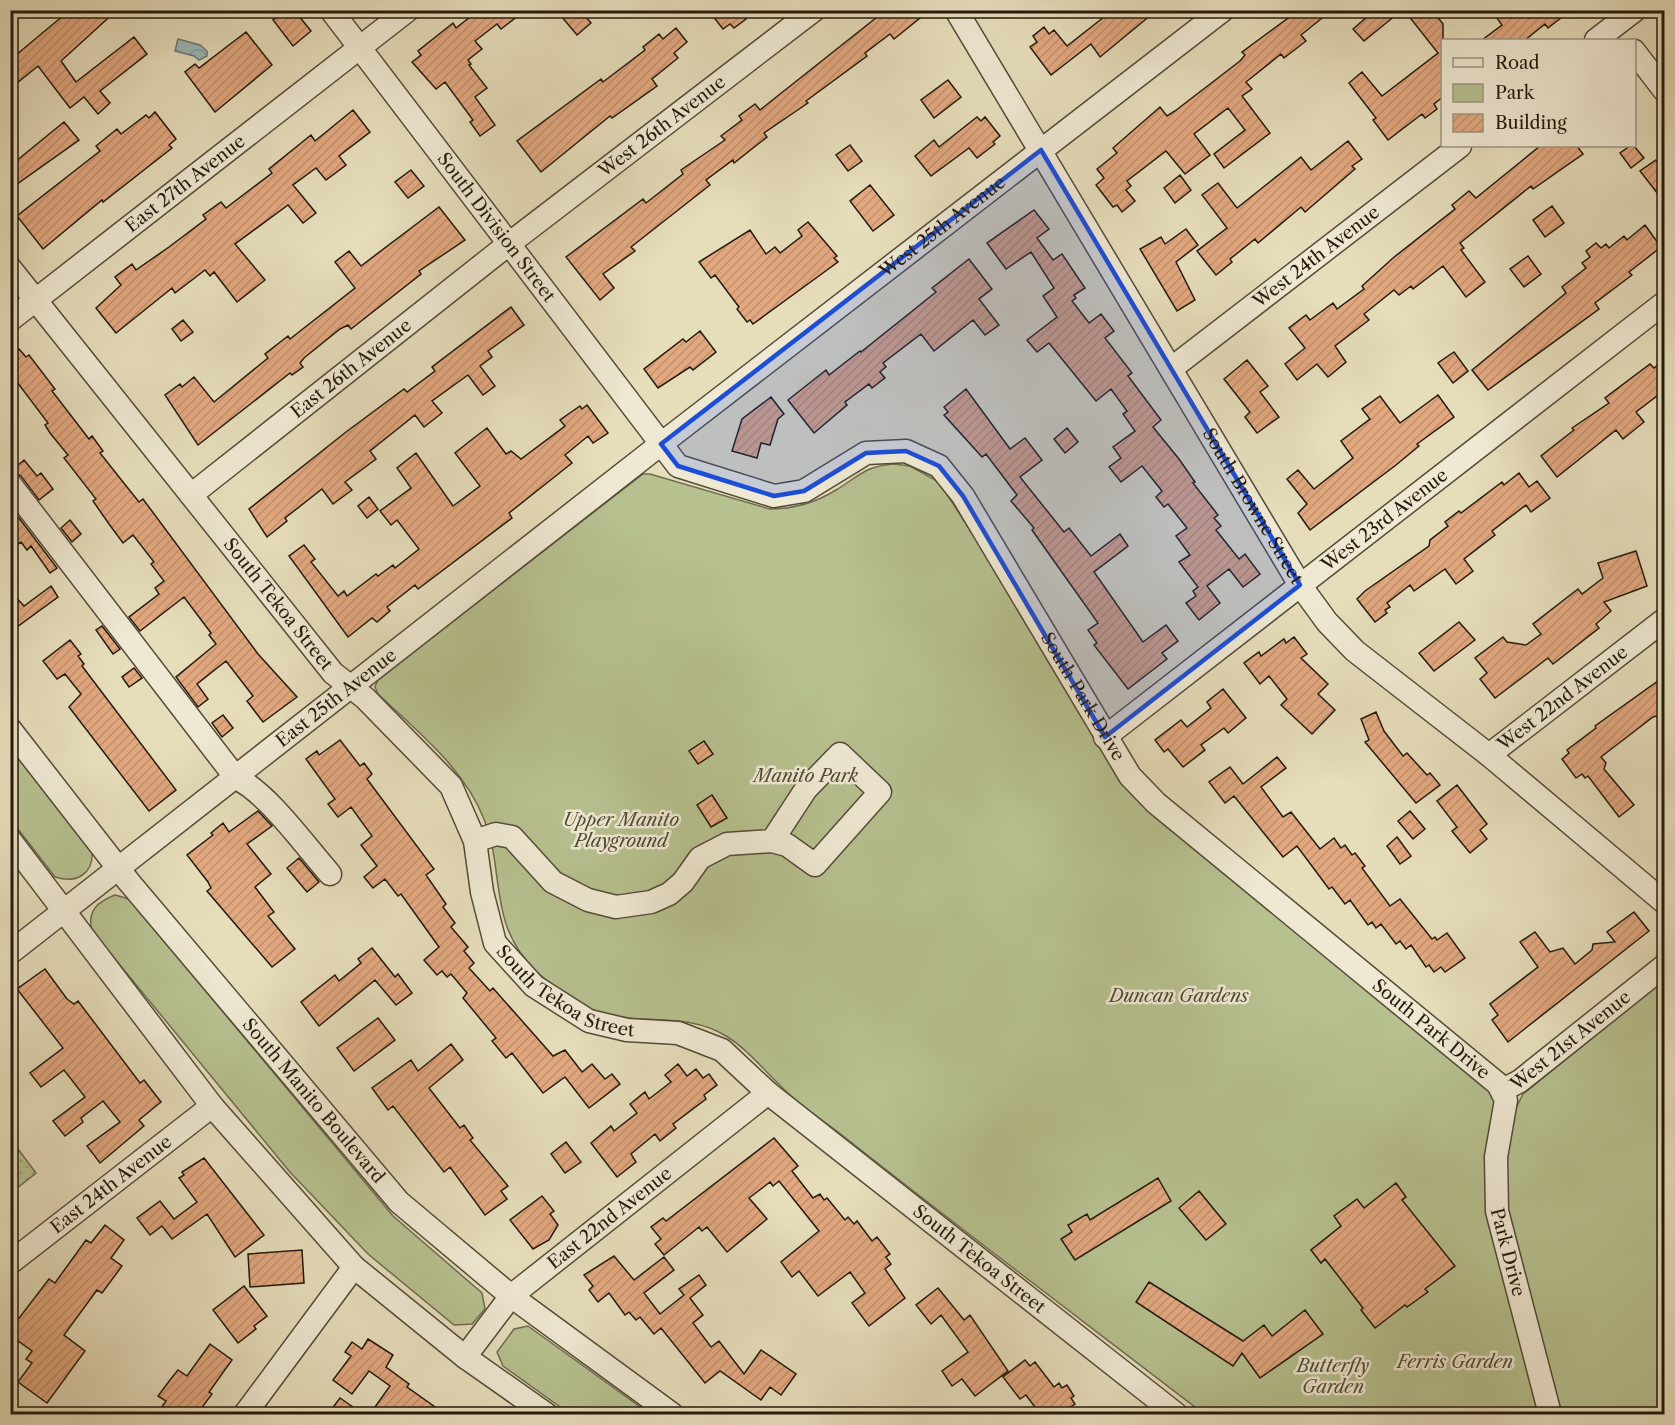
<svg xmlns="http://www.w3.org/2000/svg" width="1675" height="1425" font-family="'Libre Caslon Text',serif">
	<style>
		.grass { fill: url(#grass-dots); stroke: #6e6d4e; stroke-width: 1.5 }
		.park { fill: #b7c08f; stroke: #6e6d4e; stroke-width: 1.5 }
		.water { fill: url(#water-waves); stroke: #6c7976; stroke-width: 1.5 }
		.building { fill: url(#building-hatch); stroke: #241a0d; stroke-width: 1.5 }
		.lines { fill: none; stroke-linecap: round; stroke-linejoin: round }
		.minor-casing { stroke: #544b38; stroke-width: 25 }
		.minor { stroke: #efe9d3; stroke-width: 22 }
		.marked { fill: #1d4ed8; fill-opacity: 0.2; stroke: #1d4ed8; stroke-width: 4.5; stroke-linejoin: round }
		.labels { text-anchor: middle; stroke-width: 5; stroke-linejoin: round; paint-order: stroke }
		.street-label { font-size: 18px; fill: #241a0d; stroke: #efe9d3 }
		.park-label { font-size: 18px; font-style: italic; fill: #504c34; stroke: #efe9d3 }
	</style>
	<defs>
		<pattern id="grass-dots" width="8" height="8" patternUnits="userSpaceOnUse" patternTransform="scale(1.5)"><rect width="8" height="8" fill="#b7c08f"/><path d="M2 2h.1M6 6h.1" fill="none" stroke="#9da47a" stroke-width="1.8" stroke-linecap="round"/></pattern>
		<pattern id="water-waves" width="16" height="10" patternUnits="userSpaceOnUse" patternTransform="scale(1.5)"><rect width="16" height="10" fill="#9cb9bc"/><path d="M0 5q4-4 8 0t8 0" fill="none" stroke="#869ea0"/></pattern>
		<pattern id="building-hatch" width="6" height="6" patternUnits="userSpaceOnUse" patternTransform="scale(1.5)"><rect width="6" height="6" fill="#e2a880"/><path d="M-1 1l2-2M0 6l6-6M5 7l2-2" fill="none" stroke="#c2906d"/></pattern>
	</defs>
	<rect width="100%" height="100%" fill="#e6ddbb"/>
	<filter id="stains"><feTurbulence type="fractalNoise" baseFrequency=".00333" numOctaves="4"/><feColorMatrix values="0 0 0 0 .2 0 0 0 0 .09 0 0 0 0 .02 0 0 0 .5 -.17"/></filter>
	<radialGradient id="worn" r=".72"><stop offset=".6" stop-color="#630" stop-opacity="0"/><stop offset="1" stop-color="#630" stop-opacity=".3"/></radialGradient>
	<path class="grass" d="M18 1149 36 1173 11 1193V1154Z"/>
	<path class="park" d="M894 464 910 466 939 482 983 550 1120 781 1131 793 1516 1108 1523 1094 1664 980V1414H1202L1195 1407C1079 1318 962 1230 847 1139 828 1124 807 1110 789 1094 768 1075 749 1050 726 1036 688 1012 645 1025 604 1014 579 1008 556 989 537 972 487 924 506 876 484 819 464 768 417 731 378 694L375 687 378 679 643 474H650L770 509C794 509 815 503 836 490 859 476 865 466 894 464Z
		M10 746 92 851C94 874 76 884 55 877L11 820Z
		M115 895 129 899 393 1216 482 1293 485 1309 472 1324 454 1325 368 1254 289 1171 92 931C87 911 97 902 115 895Z
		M528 1326 650 1414H570L503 1366 497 1352 514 1329Z"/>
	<path class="water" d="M178 39 200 45 207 51V56L199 60 194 56 175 51Z"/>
	<path class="building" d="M70 10H117L61 61 76 82 134 37 147 54 100 91 110 103 98 114 84 97 70 108 38 66 17 83 10 76V60Z
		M274 10H294L311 31 293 46 273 20 278 16Z
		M479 10H526L501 29 497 24 475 41 482 49 468 60 471 64 469 65 487 88 475 97 495 125 480 136 470 122 473 120 445 82 436 89 412 62 421 55 418 51 453 23 456 28Z
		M556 10H580L591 23 577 35Z
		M708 10H747L743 14 746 19 734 28 730 24 723 29Z
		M886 10H930L894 39 890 34 865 53 867 56 806 101 808 103 764 133 767 137 734 163 733 160 706 180 710 185 631 247 635 251 603 274 614 288 600 300 566 257 643 199 646 203 683 174 681 170 725 140 721 136 742 120 739 116 755 104 760 110Z
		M1113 10H1157L1100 57 1091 44 1051 75 1030 47 1037 42 1033 36 1044 27 1049 34 1054 30 1067 46Z
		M1299 10H1332L1301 35 1306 41 1284 58 1281 54 1246 82 1252 89 1242 96 1270 133 1224 168 1214 154 1245 130 1228 108 1194 134 1210 155 1185 174 1166 151 1127 181 1131 186 1126 190 1135 201 1122 212 1117 205 1113 207 1096 185 1104 178 1097 169 1117 153 1113 148 1160 107 1167 116 1175 111 1240 61 1245 55 1242 52Z
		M1375 10H1402L1364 41 1353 29Z
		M1404 10H1432L1443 24V97L1434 104 1437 109 1425 118 1422 114 1388 140 1373 120 1376 118 1349 83 1362 72 1382 96 1438 53Z
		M1491 10H1571L1548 28 1545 24 1525 40H1482L1502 25Z
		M676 28 687 42 674 53 678 58 652 79 657 86 612 118 610 116 541 172 517 141 601 79 603 82 645 50 643 47 659 34 663 39Z
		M246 32 272 65 215 112 185 72 195 64 199 68Z
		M948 80 961 97 934 118 921 100Z
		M353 110 370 132 339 156 346 165 326 180 316 168 293 185 316 213 303 223 288 205 235 244 265 280 237 302 214 272 210 276 205 270 175 293 172 288 116 333 96 308 121 285 115 277 132 264 136 270 169 247 206 219 203 215 221 202 226 208 272 173 269 169 311 135 315 141Z
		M155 112 176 139 169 145 172 148 103 202 102 200 43 249 17 216 100 151 96 146 117 129 121 134 146 115 149 118Z
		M977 117 981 121 985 117 1000 136 993 142 995 144 977 158 969 148 931 176 915 156 934 140 939 147Z
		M64 122 79 140 10 189V166Z
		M1348 141 1362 159 1352 166 1355 169 1305 212 1301 207 1258 243 1255 239 1230 259 1232 262 1216 275 1197 251 1227 228 1202 195 1218 183 1237 208 1301 157 1311 170Z
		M850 145 862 161 848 171 836 155Z
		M1540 146H1577L1583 154 1533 189 1531 186 1460 243 1464 248 1461 250 1485 282 1466 297 1443 266 1413 289 1411 286 1399 295 1394 290 1364 314 1369 320 1335 346 1346 362 1328 377 1317 364 1297 380 1285 364 1305 348 1289 328 1306 315 1310 320 1333 303 1337 309 1364 289 1362 286 1393 258 1455 209 1452 205 1469 191 1476 198Z
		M1630 146H1634L1644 158 1631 168 1620 153Z
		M1656 160 1665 171V203L1640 171Z
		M411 170 424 186 408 198 395 182Z
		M1180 175 1191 190 1175 203 1164 188Z
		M870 185 894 215 873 231 850 201Z
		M1552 206 1564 223 1545 237 1533 220Z
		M439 207 465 240 419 271 421 274 351 329 348 325 340 329 304 358 300 363 303 367 292 375 290 373 198 445 165 395 180 384 182 387 194 377 214 402 268 358 265 354 288 336 290 339 355 288 335 262 349 251 361 266Z
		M1034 210 1049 229 1037 238 1053 260 1062 254 1085 288 1074 295 1076 298 1072 301 1089 323 1101 314 1114 331 1105 338 1132 373 1128 376 1161 420 1153 427 1179 459 1195 482 1193 483 1218 515 1214 518 1221 526 1216 530 1239 559 1245 554 1260 574 1243 587 1229 569 1207 586 1220 603 1199 620 1186 603 1196 596 1193 591 1198 587 1179 562 1190 555 1176 536 1187 528 1168 504 1164 507 1156 497 1162 491 1142 466 1121 482 1109 467 1121 458 1113 447 1135 431 1123 414 1127 411 1111 389 1096 401 1049 343 1037 352 1027 340 1057 317 1043 296 1054 288 1031 252 1006 269 987 243Z
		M808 222 837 256 834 258 838 262 753 324 750 320 747 322 737 309 739 307 715 275 711 278 699 262 750 230 766 254 775 247 780 253 802 236 798 230Z
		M1645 225 1661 247 1629 272 1632 275 1595 303 1599 309 1488 390 1472 370 1566 293 1562 287 1586 268 1582 263 1590 257 1586 251 1596 243 1601 248 1606 244 1609 248 1624 236 1627 240Z
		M1186 229 1198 245 1176 262 1195 300 1177 311 1140 249 1161 237 1165 244Z
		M1528 256 1541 274 1524 287 1510 269Z
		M969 259 992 289 979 299 999 325 985 335 973 320 934 351 921 334 883 363 886 367 880 372 885 378 872 388 869 384 845 402 847 405 814 433 788 400 826 370 829 375 860 351 861 352 936 292 932 288Z
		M511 307 524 325 488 351 492 357 480 366 495 386 483 395 468 375 432 401 442 413 424 427 415 415 370 451 376 459 345 482 352 490 333 504 322 489 285 518 287 521 267 537 249 509 346 432 404 389 407 392 435 371 432 367Z
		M183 320 193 332 181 341 172 329Z
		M700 331 716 352 693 370 690 367 658 388 644 369 683 339 686 342Z
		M19 349 26 357 29 355 55 389 52 391 89 439 92 436 103 451 100 453 123 482 139 502 143 499 258 654 297 697 263 722 247 701 253 696 226 661 197 684 208 699 198 707 176 677 216 644 209 635 211 633 184 597 140 631 129 617 159 594 155 588 164 581 151 564 154 562 133 535 123 543 109 524 93 501 96 499 64 458 68 455 50 433 45 425 48 423 17 382 10 387V355Z
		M1454 352 1468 371 1453 383 1438 363Z
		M1665 359V390L1636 412 1644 422 1623 439 1616 430 1557 477 1541 456 1574 430 1572 428 1609 403 1605 398 1650 364 1654 368Z
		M1247 360 1268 386 1260 392 1279 417 1257 433 1245 417 1250 412 1224 379Z
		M966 389 1010 449 1025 438 1042 460 1020 477 1064 532 1069 528 1091 556 1120 534 1128 546 1094 572 1143 642 1166 625 1178 641 1162 653 1167 659 1128 689 1094 645 1097 643 1088 630 1098 623 1032 530 1034 528 1011 501 1017 495 986 454 982 457 944 415 948 412 944 407Z
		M1438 395 1454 417 1417 444 1419 446 1396 465 1310 530 1298 513 1307 504 1287 479 1298 470 1314 489 1353 458 1341 441 1370 419 1362 409 1380 396 1400 423Z
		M771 397 784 414 778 419 770 445 761 443 757 458 732 451 742 419Z
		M587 405 608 433 593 443 588 436 565 455 572 463 509 513 512 518 418 589 415 585 387 607 390 611 377 622 372 618 348 637 289 556 304 545 315 559 311 562 338 596 344 591 347 596 376 574 378 576 393 565 395 568 419 549 397 520 391 525 380 511 411 488 397 468 416 453 453 506 480 486 455 453 470 441 487 428 506 454 511 451 521 459 565 426 560 420 580 406 582 409Z
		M1067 428 1078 442 1065 453 1054 439Z
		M24 460 37 476 41 473 53 489 39 500 21 476 11 471Z
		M1519 473 1529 487 1537 481 1550 498 1531 512 1526 505 1492 531 1495 535 1464 559 1473 571 1456 584 1445 569 1414 591 1410 585 1387 603 1390 607 1385 610 1387 613 1375 622 1357 599 1365 591 1429 546 1430 540 1448 526 1445 522 1459 511 1461 513 1502 482 1504 485Z
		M369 497 378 509 367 518 358 506Z
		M19 518 57 568 50 573 31 546 27 550 21 542 10 549V524Z
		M70 520 81 534 72 542 61 528Z
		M1636 551 1647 586 1604 602 1611 611 1596 624 1599 628 1553 664 1548 658 1495 698 1480 679 1487 673 1475 658 1503 637 1507 642 1526 645 1541 634 1533 624 1578 589 1582 594 1603 578 1598 563Z
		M51 586 58 597 10 632V591L24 606Z
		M1459 622 1475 640 1434 671 1419 653Z
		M102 626 120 649 113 654 96 630Z
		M1294 637 1307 654 1301 658 1328 684 1318 694 1335 710 1312 734 1281 705 1287 699 1269 676 1260 684 1244 663 1259 652 1261 656 1284 639 1286 643Z
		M70 640 81 654 78 656 84 664 82 666 176 790 149 811 69 707 81 694 65 674 57 679 43 661Z
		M134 668 142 678 129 687 122 677Z
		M1665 676V727L1656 716 1653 717 1601 757 1606 763 1604 769 1634 805 1619 817 1588 776 1585 778 1582 774 1576 778 1562 759 1569 753 1567 750 1596 728 1595 726Z
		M1223 689 1246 718 1228 733 1224 728 1201 745 1205 750 1183 767 1168 749 1164 752 1155 740 1181 720 1187 727 1211 708 1207 702Z
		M1376 712 1384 731 1403 756 1407 753 1427 775 1430 773 1440 785 1416 803 1365 742 1369 740 1361 719Z
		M223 715 233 728 222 737 212 723Z
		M340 740 360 766 364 763 372 774 367 779 434 869 426 875 446 904 443 907 455 923 451 927 468 947 464 951 474 963 469 968 490 991 493 988 553 1056 565 1050 582 1072 592 1064 605 1079 612 1074 620 1084 589 1108 565 1077 543 1093 512 1053 506 1058 492 1041 496 1038 463 998 467 993 451 974 447 977 442 971 437 975 424 960 439 947 401 894 398 896 385 879 373 888 364 877 377 866 361 845 372 836 351 807 338 817 328 804 335 799 306 759 317 751 319 755Z
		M704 741 713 754 698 764 689 751Z
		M1277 757 1286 768 1261 787 1283 817 1291 812 1320 849 1334 838 1341 848 1345 845 1352 855 1355 853 1365 866 1362 868 1390 906 1400 899 1432 939 1435 937 1437 940 1447 933 1465 958 1445 972 1441 967 1434 972 1429 965 1426 967 1411 945 1406 949 1400 941 1396 944 1381 924 1376 928 1372 922 1368 925 1350 900 1345 904 1332 887 1329 889 1297 846 1283 857 1234 796 1225 803 1209 782 1230 767 1243 784Z
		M1457 785 1487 824 1480 830 1487 839 1470 853 1452 831 1457 827 1437 801Z
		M712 795 727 818 711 827 697 805Z
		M258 811 272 826 247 844 271 874 255 887 274 912 268 916 295 949 272 967 207 891 211 888 208 882 187 855 213 835 211 833 223 823 229 832Z
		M1410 811 1425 829 1413 839 1398 821Z
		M1397 837 1411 856 1400 864 1387 846Z
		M299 858 319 882 307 892 287 868Z
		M1634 912 1649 931 1508 1042 1492 1020 1498 1015 1490 1004 1538 967 1520 942 1535 932 1550 952 1563 948 1575 964 1592 950 1593 944 1615 942 1607 932Z
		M372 948 395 977 398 974 412 993 396 1005 375 980 319 1026 301 1002 335 975 339 981 361 963 358 959Z
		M45 969 67 999 74 1004 78 1001 140 1083 144 1080 161 1102 139 1120 144 1126 100 1163 87 1146 120 1122 103 1101 81 1118 83 1122 65 1136 53 1121 85 1097 64 1070 41 1087 30 1073 63 1048 17 989Z
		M378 1018 395 1040 354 1071 337 1048Z
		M451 1044 463 1060 429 1088 460 1128 464 1125 473 1138 470 1140 508 1186 501 1191 507 1199 485 1215 450 1167 444 1172 393 1106 388 1110 372 1088 411 1060 418 1071Z
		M678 1064 687 1076 696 1069 703 1078 709 1074 717 1085 704 1095 706 1099 673 1124 676 1128 660 1141 655 1134 631 1154 636 1162 617 1177 591 1143 611 1126 614 1131 637 1113 630 1104 645 1092 649 1099 671 1082 665 1075Z
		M774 1138 798 1166 792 1171 813 1198 820 1194 824 1200 827 1198 845 1220 848 1217 854 1224 857 1221 872 1241 877 1237 890 1254 886 1257 891 1264 885 1269 905 1298 869 1326 852 1303 865 1293 850 1272 818 1296 799 1271 792 1277 781 1262 819 1231 779 1181 773 1186 770 1182 749 1198 767 1219 727 1252 707 1227 702 1231 699 1227 664 1255 655 1244 661 1239 651 1227 663 1218 666 1221Z
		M566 1142 581 1162 565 1173 551 1154Z
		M204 1158 264 1235 235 1257 207 1214 172 1239 162 1226 150 1235 137 1218 160 1201 174 1219 197 1202 179 1178 184 1175 182 1172Z
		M1158 1178 1171 1201 1075 1260 1061 1239 1072 1232 1068 1225 1087 1214 1090 1220Z
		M1396 1183 1406 1197 1402 1200 1455 1266 1425 1289 1428 1292 1407 1307 1405 1305 1375 1328 1361 1310 1363 1308 1325 1259 1321 1263 1311 1250 1341 1226 1334 1216 1357 1199 1364 1208Z
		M1199 1191 1226 1224 1206 1240 1179 1208Z
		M542 1196 554 1211 550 1214 558 1225 549 1240 533 1249 510 1220Z
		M105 1225 124 1240 111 1258 122 1266 102 1293 97 1290 64 1335 85 1351 47 1403 18 1382 32 1363 26 1359 32 1351 10 1335V1330L49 1279 55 1283 86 1240 91 1243Z
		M302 1250 304 1283 250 1287 248 1254Z
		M614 1256 634 1280 664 1257 674 1270 644 1293 660 1314 684 1295 679 1289 699 1275 706 1285 690 1298 703 1315 693 1323 711 1347 719 1341 744 1374 761 1350 796 1374 781 1395 770 1387 761 1400 720 1371 705 1383 661 1328 654 1334 640 1317 636 1320 629 1312 625 1315 609 1293 598 1302 589 1290 593 1286 584 1275Z
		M1149 1282 1243 1341 1264 1325 1272 1336 1305 1310 1323 1334 1260 1378 1242 1353 1233 1366 1136 1302Z
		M244 1286 267 1316 254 1326 256 1329 238 1343 213 1310Z
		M938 1288 964 1320 970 1315 1008 1371 975 1396 962 1379 952 1386 942 1371 968 1352 941 1315 931 1324 916 1305Z
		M368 1339 393 1355 386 1367 409 1384 407 1387 445 1414H370L390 1386 369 1371 352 1394 333 1380 351 1356 345 1352 352 1342 362 1349Z
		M210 1344 232 1360 209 1392 212 1394 197 1414H157L166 1401 158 1396 170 1380 178 1370 187 1376Z
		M1025 1360 1030 1366 1035 1362 1054 1387 1059 1383 1062 1388 1067 1385 1074 1396 1071 1398 1075 1404 1060 1414H1040L1026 1395 1020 1399 1003 1377Z
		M340 1398 363 1414H328Z"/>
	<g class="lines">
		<defs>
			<g id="minor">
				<path id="s1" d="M331 10 678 466 774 496 804 491 866 453 906 451 939 466 963 496 1130 776 1156 803 1498 1084 1506 1100 1496 1157 1497 1211 1550 1414"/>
				<path id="s2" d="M956 10 1300 585 1327 622 1355 651 1489 755 1664 902"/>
				<path d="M1596 40 1635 10"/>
				<path d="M1634 51 1664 90"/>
				<path id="s3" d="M10 268 333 673 365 698 451 786 475 841 482 892 495 943 534 986 589 1021 627 1030 678 1033 722 1050 768 1093 1176 1414"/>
				<path id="s4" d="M10 320 408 10"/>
				<path id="s5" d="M1172 368 1460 146"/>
				<path d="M10 484 236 778C267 792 306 847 330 874"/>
				<path id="s6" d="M191 495 510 243 814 10"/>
				<path id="s7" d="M10 729 129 882 399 1202 511 1296 672 1414"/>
				<path id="s8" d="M1105 737 1664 303"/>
				<path id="s9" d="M1489 755 1664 620"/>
				<path d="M10 840 212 1106 354 1267 465 1357 546 1414"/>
				<path d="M475 841 496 834 512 837 553 882 588 900 616 907 651 902 669 894 683 882 700 858 727 844 772 841 787 845 815 865 880 792 840 754 806 789 772 841"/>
				<path id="s10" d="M10 953 661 444 1223 10"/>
				<path id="s11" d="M1503 1090 1520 1081 1664 966"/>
				<path id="s12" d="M10 1263 212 1106"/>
				<path id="s13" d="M465 1357 511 1296 768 1093"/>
				<path d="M245 1414 354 1267"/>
			</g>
		</defs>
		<use href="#minor" class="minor-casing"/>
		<use href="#minor" class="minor"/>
	</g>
	<path class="marked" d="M1041 150 1300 585 1105 737 963 496 939 466 906 451 866 453 804 491 774 496 678 466 661 444Z"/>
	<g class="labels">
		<g class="street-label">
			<text dy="6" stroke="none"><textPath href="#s6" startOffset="598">West 26th Avenue</textPath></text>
			<text dy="6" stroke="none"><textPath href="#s4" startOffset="222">East 27th Avenue</textPath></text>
			<text dy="6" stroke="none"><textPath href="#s1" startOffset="273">South Division Street</textPath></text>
			<text dy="6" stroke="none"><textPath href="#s10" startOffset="1182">West 25th Avenue</textPath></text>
			<text dy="6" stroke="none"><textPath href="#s5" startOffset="182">West 24th Avenue</textPath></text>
			<text dy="6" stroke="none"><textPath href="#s6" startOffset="204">East 26th Avenue</textPath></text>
			<text dy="6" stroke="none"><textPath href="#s2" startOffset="578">South Browne Street</textPath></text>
			<text dy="6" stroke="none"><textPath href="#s8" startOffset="354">West 23rd Avenue</textPath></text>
			<text dy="6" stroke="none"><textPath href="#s3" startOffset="430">South Tekoa Street</textPath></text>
			<text dy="6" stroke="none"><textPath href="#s1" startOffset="1125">South Park Drive</textPath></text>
			<text dy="6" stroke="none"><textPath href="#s9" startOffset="93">West 22nd Avenue</textPath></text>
			<text dy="6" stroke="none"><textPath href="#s10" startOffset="414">East 25th Avenue</textPath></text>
			<text dy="6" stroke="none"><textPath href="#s3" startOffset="934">South Tekoa Street</textPath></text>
			<text dy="6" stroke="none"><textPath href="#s1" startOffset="1611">South Park Drive</textPath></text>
			<text dy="6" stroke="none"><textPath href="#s11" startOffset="84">West 21st Avenue</textPath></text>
			<text dy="6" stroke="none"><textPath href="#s7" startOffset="480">South Manito Boulevard</textPath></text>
			<text dy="6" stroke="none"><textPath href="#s12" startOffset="128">East 24th Avenue</textPath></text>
			<text dy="6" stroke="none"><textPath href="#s13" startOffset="202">East 22nd Avenue</textPath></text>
			<text dy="6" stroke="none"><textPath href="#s1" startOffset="1870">Park Drive</textPath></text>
			<text dy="6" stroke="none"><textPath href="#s3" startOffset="1438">South Tekoa Street</textPath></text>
		</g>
		<g class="park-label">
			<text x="806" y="782">Manito Park</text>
			<text x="621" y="826">Upper Manito<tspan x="621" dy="21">Playground</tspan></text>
			<text x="1179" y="1002">Duncan Gardens</text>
			<text x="1455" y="1368">Ferris Garden</text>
			<text x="1333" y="1372">Butterfly<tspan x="1333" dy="21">Garden</tspan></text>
		</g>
	</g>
	<rect width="1675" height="1425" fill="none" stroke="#e6ddbb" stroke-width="36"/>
	<rect x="12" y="12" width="1651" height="1401" fill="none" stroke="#241a0d" stroke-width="3"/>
	<rect x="18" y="18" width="1639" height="1389" fill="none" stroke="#241a0d" stroke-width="1.5"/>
	<rect x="1441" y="39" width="195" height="108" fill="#efe9d3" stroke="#9e9684" stroke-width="1.5"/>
	<rect x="1453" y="58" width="30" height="9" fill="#efe9d3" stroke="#9e9684" stroke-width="1.5"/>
	<text x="1495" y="69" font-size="18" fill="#241a0d">Road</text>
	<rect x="1453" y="84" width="30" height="18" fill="#b7c08f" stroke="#9e9684" stroke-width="1.5"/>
	<text x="1495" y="99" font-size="18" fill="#241a0d">Park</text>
	<rect x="1453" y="114" width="30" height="18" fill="url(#building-hatch)" stroke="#9e9684" stroke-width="1.5"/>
	<text x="1495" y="129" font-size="18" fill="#241a0d">Building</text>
	<rect width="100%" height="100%" filter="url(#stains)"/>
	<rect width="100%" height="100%" fill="url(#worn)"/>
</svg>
